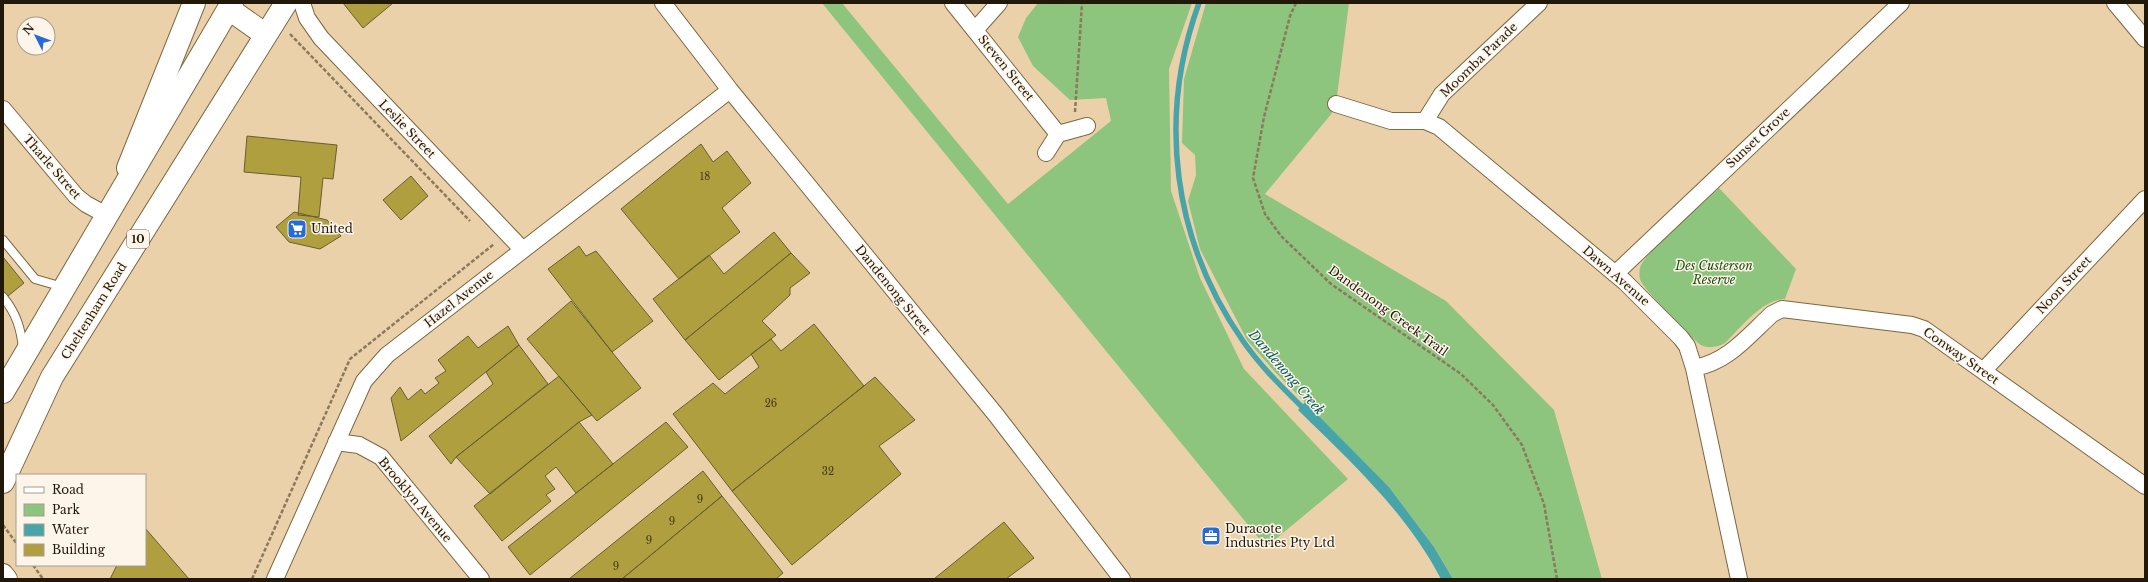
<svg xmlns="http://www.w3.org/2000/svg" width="2148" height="582" font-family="'Libre Baskerville',serif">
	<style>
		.green { fill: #8dc57e }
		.water { fill: #47a5a9 }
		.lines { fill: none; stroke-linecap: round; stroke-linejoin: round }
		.stream { stroke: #47a5a9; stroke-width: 5.5 }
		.building { fill: #b09f3f; stroke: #665e34 }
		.service-casing { stroke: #7e6742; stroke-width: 10 }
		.minor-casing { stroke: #7e6742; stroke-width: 18 }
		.tertiary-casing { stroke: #7e6742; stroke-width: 22 }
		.secondary-casing { stroke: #7e6742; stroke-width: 24 }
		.primary-casing { stroke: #7e6742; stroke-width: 24 }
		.path { stroke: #8b795d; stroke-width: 2.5; stroke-dasharray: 4 2; stroke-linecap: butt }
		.service { stroke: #fff; stroke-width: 8 }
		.minor { stroke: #fff; stroke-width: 16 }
		.tertiary { stroke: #fff; stroke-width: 20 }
		.secondary { stroke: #fff; stroke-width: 22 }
		.primary { stroke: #fff; stroke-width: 22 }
		.labels { text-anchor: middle; stroke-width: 3; stroke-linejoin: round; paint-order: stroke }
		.number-label { font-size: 10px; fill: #453a16 }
		.shield { fill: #fdf5e9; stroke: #635a4c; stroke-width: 1 }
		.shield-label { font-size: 11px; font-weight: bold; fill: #211809 }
		.street-label { font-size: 12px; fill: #211809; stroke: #fdf5e9 }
		.poi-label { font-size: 12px; fill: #211809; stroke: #fdf5e9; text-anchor: start }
		.park-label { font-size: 12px; font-style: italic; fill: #1f4e0f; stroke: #fdf5e9 }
		.water-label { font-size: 13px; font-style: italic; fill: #02585b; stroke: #fdf5e9 }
	</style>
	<rect width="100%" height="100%" fill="#ebd1a9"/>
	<path class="green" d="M822 3H842L1008 204 1111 121 1106 98 1070 100 1033 66 1018 37 1026 18 1038 3H1192L1169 69 1171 191 1200 278 1244 369 1348 479 1266 547Z
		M1206 3H1349L1336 104 1332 113 1265 194 1446 301 1554 410 1602 579H1453L1434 547 1389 487 1276 373 1247 340 1200 249 1188 201 1196 175 1195 155 1182 143 1184 79Z
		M1719 188 1796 269 1785 299C1761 300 1741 328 1725 343 1718 347 1709 349 1701 345 1693 340 1646 291 1642 283 1639 279 1639 273 1640 268 1643 253 1705 202 1719 188Z"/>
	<path class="water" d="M1305 402 1389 487 1434 547 1453 579H1441C1406 512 1351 462 1298 410Z"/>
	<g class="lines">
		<path class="stream" d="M1199 3C1157 118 1173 241 1243 341 1261 367 1284 389 1306 411"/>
	</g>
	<path class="building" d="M343 3H393L363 28Z
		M247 136 337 145 333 179 323 178 319 217 298 215 301 177 244 172Z
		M701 144 713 162 727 151 751 183 722 208 740 232 679 279 621 209Z
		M411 176 428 196 401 220 383 200Z
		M294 212 327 220 341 236 320 249 289 242 276 227Z
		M774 232 791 253 685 340 653 299 709 255 724 274Z
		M579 246 586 256 596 251 653 321 612 352 548 269Z
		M791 253 810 273 790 288V295L762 321 776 335 719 380 685 340Z
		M3 257 24 283 3 300Z
		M571 301 641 388 597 421 527 339Z
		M814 324 864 386 732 491 673 414 713 383 725 394 759 367 751 354 771 339 781 351Z
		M508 326 519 345 401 441 391 398 400 387 408 400 421 389 425 394 439 383 435 378 446 371 438 360 468 336 478 348Z
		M519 345 548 384 456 457 451 464 429 436 493 384 486 372Z
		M559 376 592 415 579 422 490 494 456 457Z
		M875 377 915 420 879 446 901 474 792 565 732 491Z
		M579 422 613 464 576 493 556 467 545 476 555 489 546 495 551 501 502 541 474 506Z
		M666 422 688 447 530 575 508 547Z
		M703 471 722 496 622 579H569Z
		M722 496 783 573 776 579H622Z
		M1004 522 1034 558 1006 579H934Z
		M145 528 189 579H110L117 565H145Z"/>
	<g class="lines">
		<defs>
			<path id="service" d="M3 240 35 279 63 287
				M3 297C16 313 21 328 23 349"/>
			<path id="minor" d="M302 3 307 18 321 38 522 249
				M663 3 730 90 996 415 1122 579
				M953 3 1058 134
				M2115 3 2145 39
				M975 30 999 3
				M1336 104 1391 121H1425L1439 127 1625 282 1681 338 1687 346 1694 368 1739 579
				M3 109 76 196 86 204 108 216
				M1425 121 1442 94 1539 3
				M1046 153 1058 134 1087 126
				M1615 274 1901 3
				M1694 368C1728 362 1747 337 1772 314L1782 309 1912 325 1924 329 2145 486
				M1983 371 2145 199
				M336 442 359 445 381 457 481 579
				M275 579 364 381 387 355 730 90"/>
			<path id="tertiary" d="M3 574 7 579"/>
			<path id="secondary" d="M128 168 194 3"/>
			<path id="primary" d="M229 9 266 35
				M3 392 232 3
				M3 482 52 377 286 3"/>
		</defs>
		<use href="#service" class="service-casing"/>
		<use href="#minor" class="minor-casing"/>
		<use href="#tertiary" class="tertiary-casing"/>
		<use href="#secondary" class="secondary-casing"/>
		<use href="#primary" class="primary-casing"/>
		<path class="path" d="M1296 3 1290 16 1264 117 1253 178 1265 214 1281 236 1331 284 1461 374 1493 405 1522 445 1544 504 1557 579
			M290 34 470 221
			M1075 112 1082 3
			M3 525 17 544
			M33 565 43 579
			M252 579 350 359 494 244"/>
		<use href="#service" class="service"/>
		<use href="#minor" class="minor"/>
		<use href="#tertiary" class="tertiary"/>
		<use href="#secondary" class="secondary"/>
		<use href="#primary" class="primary"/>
	</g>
	<defs>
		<symbol id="supermarket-square" viewBox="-11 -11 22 22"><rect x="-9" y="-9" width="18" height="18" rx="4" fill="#246bd7" stroke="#fdf5e9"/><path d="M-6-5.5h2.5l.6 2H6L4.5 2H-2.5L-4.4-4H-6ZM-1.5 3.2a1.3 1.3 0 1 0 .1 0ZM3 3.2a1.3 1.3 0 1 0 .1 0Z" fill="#fff"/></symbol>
		<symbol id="office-square" viewBox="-11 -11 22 22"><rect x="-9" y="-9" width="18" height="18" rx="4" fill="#246bd7" stroke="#fdf5e9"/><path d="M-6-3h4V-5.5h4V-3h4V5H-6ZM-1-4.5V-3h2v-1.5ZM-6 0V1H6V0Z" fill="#fff"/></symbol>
	</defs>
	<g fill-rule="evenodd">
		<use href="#supermarket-square" x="286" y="218" width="22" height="22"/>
		<use href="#office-square" x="1200" y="525" width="22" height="22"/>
	</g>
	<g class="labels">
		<g class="number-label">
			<text x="705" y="180">18</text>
			<text x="771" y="407">26</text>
			<text x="828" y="475">32</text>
			<text x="700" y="503">9</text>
			<text x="672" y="525">9</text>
			<text x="649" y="544">9</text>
			<text x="616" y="570">9</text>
		</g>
		<rect class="shield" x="127" y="230" width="22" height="18" rx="3"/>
		<g class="shield-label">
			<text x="138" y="243">10</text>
		</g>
		<g class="street-label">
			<text transform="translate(1479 60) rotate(-44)" y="4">Moomba Parade</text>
			<text transform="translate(1006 68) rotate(51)" y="4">Steven Street</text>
			<text transform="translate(407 129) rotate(46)" y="4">Leslie Street</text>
			<text transform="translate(1758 138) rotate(-43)" y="4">Sunset Grove</text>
			<text transform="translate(52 167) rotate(49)" y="4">Tharle Street</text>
			<text transform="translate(1616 276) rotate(41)" y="4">Dawn Avenue</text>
			<text transform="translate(2064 285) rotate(-47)" y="4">Noon Street</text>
			<text transform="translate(893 290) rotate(51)" y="4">Dandenong Street</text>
			<text transform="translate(459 299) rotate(-38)" y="4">Hazel Avenue</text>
			<text transform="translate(94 311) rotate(-58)" y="4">Cheltenham Road</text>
			<text transform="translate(1388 311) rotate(36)" y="4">Dandenong Creek Trail</text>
			<text transform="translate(1961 356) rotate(35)" y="4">Conway Street</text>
			<text transform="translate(415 500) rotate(50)" y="4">Brooklyn Avenue</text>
		</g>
		<g class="poi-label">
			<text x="311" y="233">United</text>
			<text x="1225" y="533">Duracote<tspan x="1225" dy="14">Industries Pty Ltd</tspan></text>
		</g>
		<g class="park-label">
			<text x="1714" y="270">Des Custerson<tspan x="1714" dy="14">Reserve</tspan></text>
		</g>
		<g class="water-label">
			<text transform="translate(1287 372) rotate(49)" y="5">Dandenong Creek</text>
		</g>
	</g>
	<rect width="2148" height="582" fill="none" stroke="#211809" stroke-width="8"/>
	<rect x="16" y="474" width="130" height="92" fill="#fdf5e9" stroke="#a59d8f"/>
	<rect x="24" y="487" width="20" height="6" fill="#ffffff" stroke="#a59d8f"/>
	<text x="52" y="494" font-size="12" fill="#211809">Road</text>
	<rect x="24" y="504" width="20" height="12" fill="#8dc57e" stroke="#a59d8f"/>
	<text x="52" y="514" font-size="12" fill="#211809">Park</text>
	<rect x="24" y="524" width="20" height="12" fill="#47a5a9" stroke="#a59d8f"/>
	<text x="52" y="534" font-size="12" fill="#211809">Water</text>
	<rect x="24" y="544" width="20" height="12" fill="#b09f3f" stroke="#a59d8f"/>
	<text x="52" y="554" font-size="12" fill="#211809">Building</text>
	<g transform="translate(36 36) rotate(312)"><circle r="19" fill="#fdf5e9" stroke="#a59d8f"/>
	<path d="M0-3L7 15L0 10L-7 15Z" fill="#246bd7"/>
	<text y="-6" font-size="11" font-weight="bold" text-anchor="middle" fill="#211809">N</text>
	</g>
</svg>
